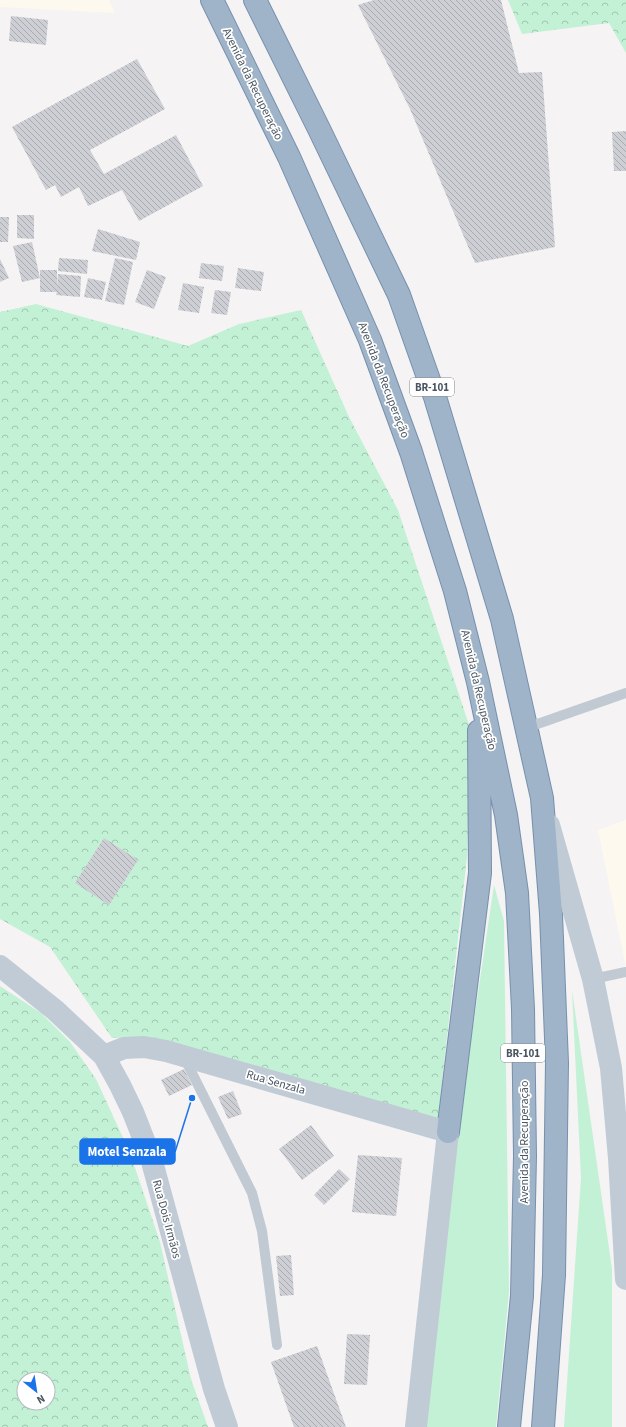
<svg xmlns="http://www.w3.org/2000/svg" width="626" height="1427" font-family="'Source Sans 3',sans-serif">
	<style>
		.commercial { fill: #fdf9ef }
		.grass { fill: #c3f1d5 }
		.forest { fill: url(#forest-crowns); fill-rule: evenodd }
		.building { fill: url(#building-back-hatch) }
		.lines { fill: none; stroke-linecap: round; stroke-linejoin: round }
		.trunk-casing { stroke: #7690ad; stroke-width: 24 }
		.service { stroke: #c1cad2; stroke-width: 10 }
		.secondary { stroke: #c1cbd6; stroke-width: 22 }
		.trunk { stroke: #9fb4c9; stroke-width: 22 }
		.labels { text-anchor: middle; stroke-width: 3.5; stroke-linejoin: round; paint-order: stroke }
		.shield { fill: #fff; stroke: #808990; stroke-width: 1 }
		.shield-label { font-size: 11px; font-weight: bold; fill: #4a5661 }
		.street-label { font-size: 12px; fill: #4a5661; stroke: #fff }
		.leader { fill: none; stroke: #1a73e8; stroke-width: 1.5 }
		.callout-dot { fill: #1a73e8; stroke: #fff; stroke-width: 1.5 }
		.callout { fill: #1a73e8; stroke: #1a73e8; stroke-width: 1.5 }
		.callout-label { font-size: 13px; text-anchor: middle; font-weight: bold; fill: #fff }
	</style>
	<defs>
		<pattern id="forest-crowns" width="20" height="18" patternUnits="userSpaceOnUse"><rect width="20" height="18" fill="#c3f1d5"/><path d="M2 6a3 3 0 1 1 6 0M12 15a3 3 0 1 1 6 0" fill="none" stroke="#a0c6b0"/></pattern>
		<pattern id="building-back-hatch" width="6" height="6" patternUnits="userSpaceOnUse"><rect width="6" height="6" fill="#cdcfd5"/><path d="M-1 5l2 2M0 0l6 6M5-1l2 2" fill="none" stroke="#a8abb0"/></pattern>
	</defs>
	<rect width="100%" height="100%" fill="#f5f3f3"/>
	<path class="commercial" d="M0 0H109L115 13 0 7Z
		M626 820V968L598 830Z"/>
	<path class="grass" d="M494 885 504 921 509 1292 496 1427H425L453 1162Z
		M572 990 612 1269V1427H564L581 1178Z"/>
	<path class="forest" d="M508 0H626V53L609 23 522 34Z
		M36 304 188 346 239 324 301 310 349 417 398 510 471 731 467 857 438 1118 144 1037 112 1038 50 947 0 919V312Z
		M0 986 41 1013 70 1042 96 1079 130 1153 160 1242 191 1379 208 1427H0ZM24 1379H48V1403H24Z"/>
	<path class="building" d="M374 0H501L519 73 542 72 555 247 475 263 410 109 358 5Z
		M11 16 48 20 46 45 9 41Z
		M137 59 165 109 90 150 104 174 176 135 203 186 139 221 122 190 88 206 79 187 61 197 55 185 46 190 12 127Z
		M626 131V171H614L612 132Z
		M17 215H34V239L17 238Z
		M0 217H9L8 242H0Z
		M98 229 140 242 136 260 92 251Z
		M32 242 40 278 22 282 13 246Z
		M59 258 88 260 87 274 58 271Z
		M115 258 133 262 124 305 105 301Z
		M0 259 9 278 0 282Z
		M201 263 224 266 222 281 199 278Z
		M238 268 264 272 261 291 235 288Z
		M40 270H57V287L58 274 81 276 80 297 56 295 57 292H40Z
		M147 270 166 277 154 309 135 302Z
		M88 278 106 282 102 300 84 297Z
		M183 283 204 287 199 313 178 310Z
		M215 290 231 292 227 315 211 313Z
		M104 838 138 860 109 905 75 883Z
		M184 1069 192 1085 169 1096 161 1080Z
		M233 1091 242 1114 228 1119 218 1097Z
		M311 1125 334 1156 302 1180 279 1149Z
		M358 1155 402 1158 396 1216 352 1212Z
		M339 1169 350 1179 324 1205 314 1195Z
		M291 1255 294 1295 280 1296 276 1256Z
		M347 1334 370 1335 367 1385 344 1384Z
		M317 1346 346 1427H294L271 1362Z"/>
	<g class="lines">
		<defs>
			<path id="trunk" d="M212 0 289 157 370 340 411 452 455 591 478 682 506 815 517 893 523 1009 525 1156 522 1296 509 1427
				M255 0 319 129 399 295 435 397 502 619 542 798 551 914 557 1063 554 1275 543 1427
				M448 1132 480 873 479 731"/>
		</defs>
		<use href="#trunk" class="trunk-casing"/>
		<path class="service" d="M526 728 626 693
			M593 979 626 972
			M184 1057 252 1193 262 1231 277 1345"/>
		<path class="secondary" d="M549 825 593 979 611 1068 619 1158 626 1279
			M0 966 55 1010 104 1056 120 1085 133 1112 151 1158 214 1389 227 1427
			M104 1056 124 1048 144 1047 166 1051 448 1132 416 1427"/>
		<use href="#trunk" class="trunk"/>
	</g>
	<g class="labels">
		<g class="shield">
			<rect x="410" y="378" width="44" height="18" rx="3"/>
			<rect x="501" y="1044" width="44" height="18" rx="3"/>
		</g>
		<g class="shield-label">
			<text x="432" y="391">BR-101</text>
			<text x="523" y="1057">BR-101</text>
		</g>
		<g class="street-label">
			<text transform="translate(253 84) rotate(64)" y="4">Avenida da Recuperação</text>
			<text transform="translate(384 380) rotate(69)" y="4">Avenida da Recuperação</text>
			<text transform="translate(479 690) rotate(77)" y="4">Avenida da Recuperação</text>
			<text transform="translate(276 1082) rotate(16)" y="4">Rua Senzala</text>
			<text transform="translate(524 1142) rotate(-90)" y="4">Avenida da Recuperação</text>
			<text transform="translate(167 1219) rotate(75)" y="4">Rua Dois Irmãos</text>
		</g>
	</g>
	<path class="leader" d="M192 1098L175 1152"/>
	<circle class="callout-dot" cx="192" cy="1098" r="4"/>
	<rect class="callout" x="80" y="1139" width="95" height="25" rx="4"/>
	<g class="callout-label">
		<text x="127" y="1156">Motel Senzala</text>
	</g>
	<g transform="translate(36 1391) rotate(150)"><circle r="19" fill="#ffffff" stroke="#b7bbc0"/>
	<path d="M0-3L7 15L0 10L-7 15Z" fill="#1a73e8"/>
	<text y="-6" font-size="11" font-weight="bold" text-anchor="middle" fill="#4a5661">N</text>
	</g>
</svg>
